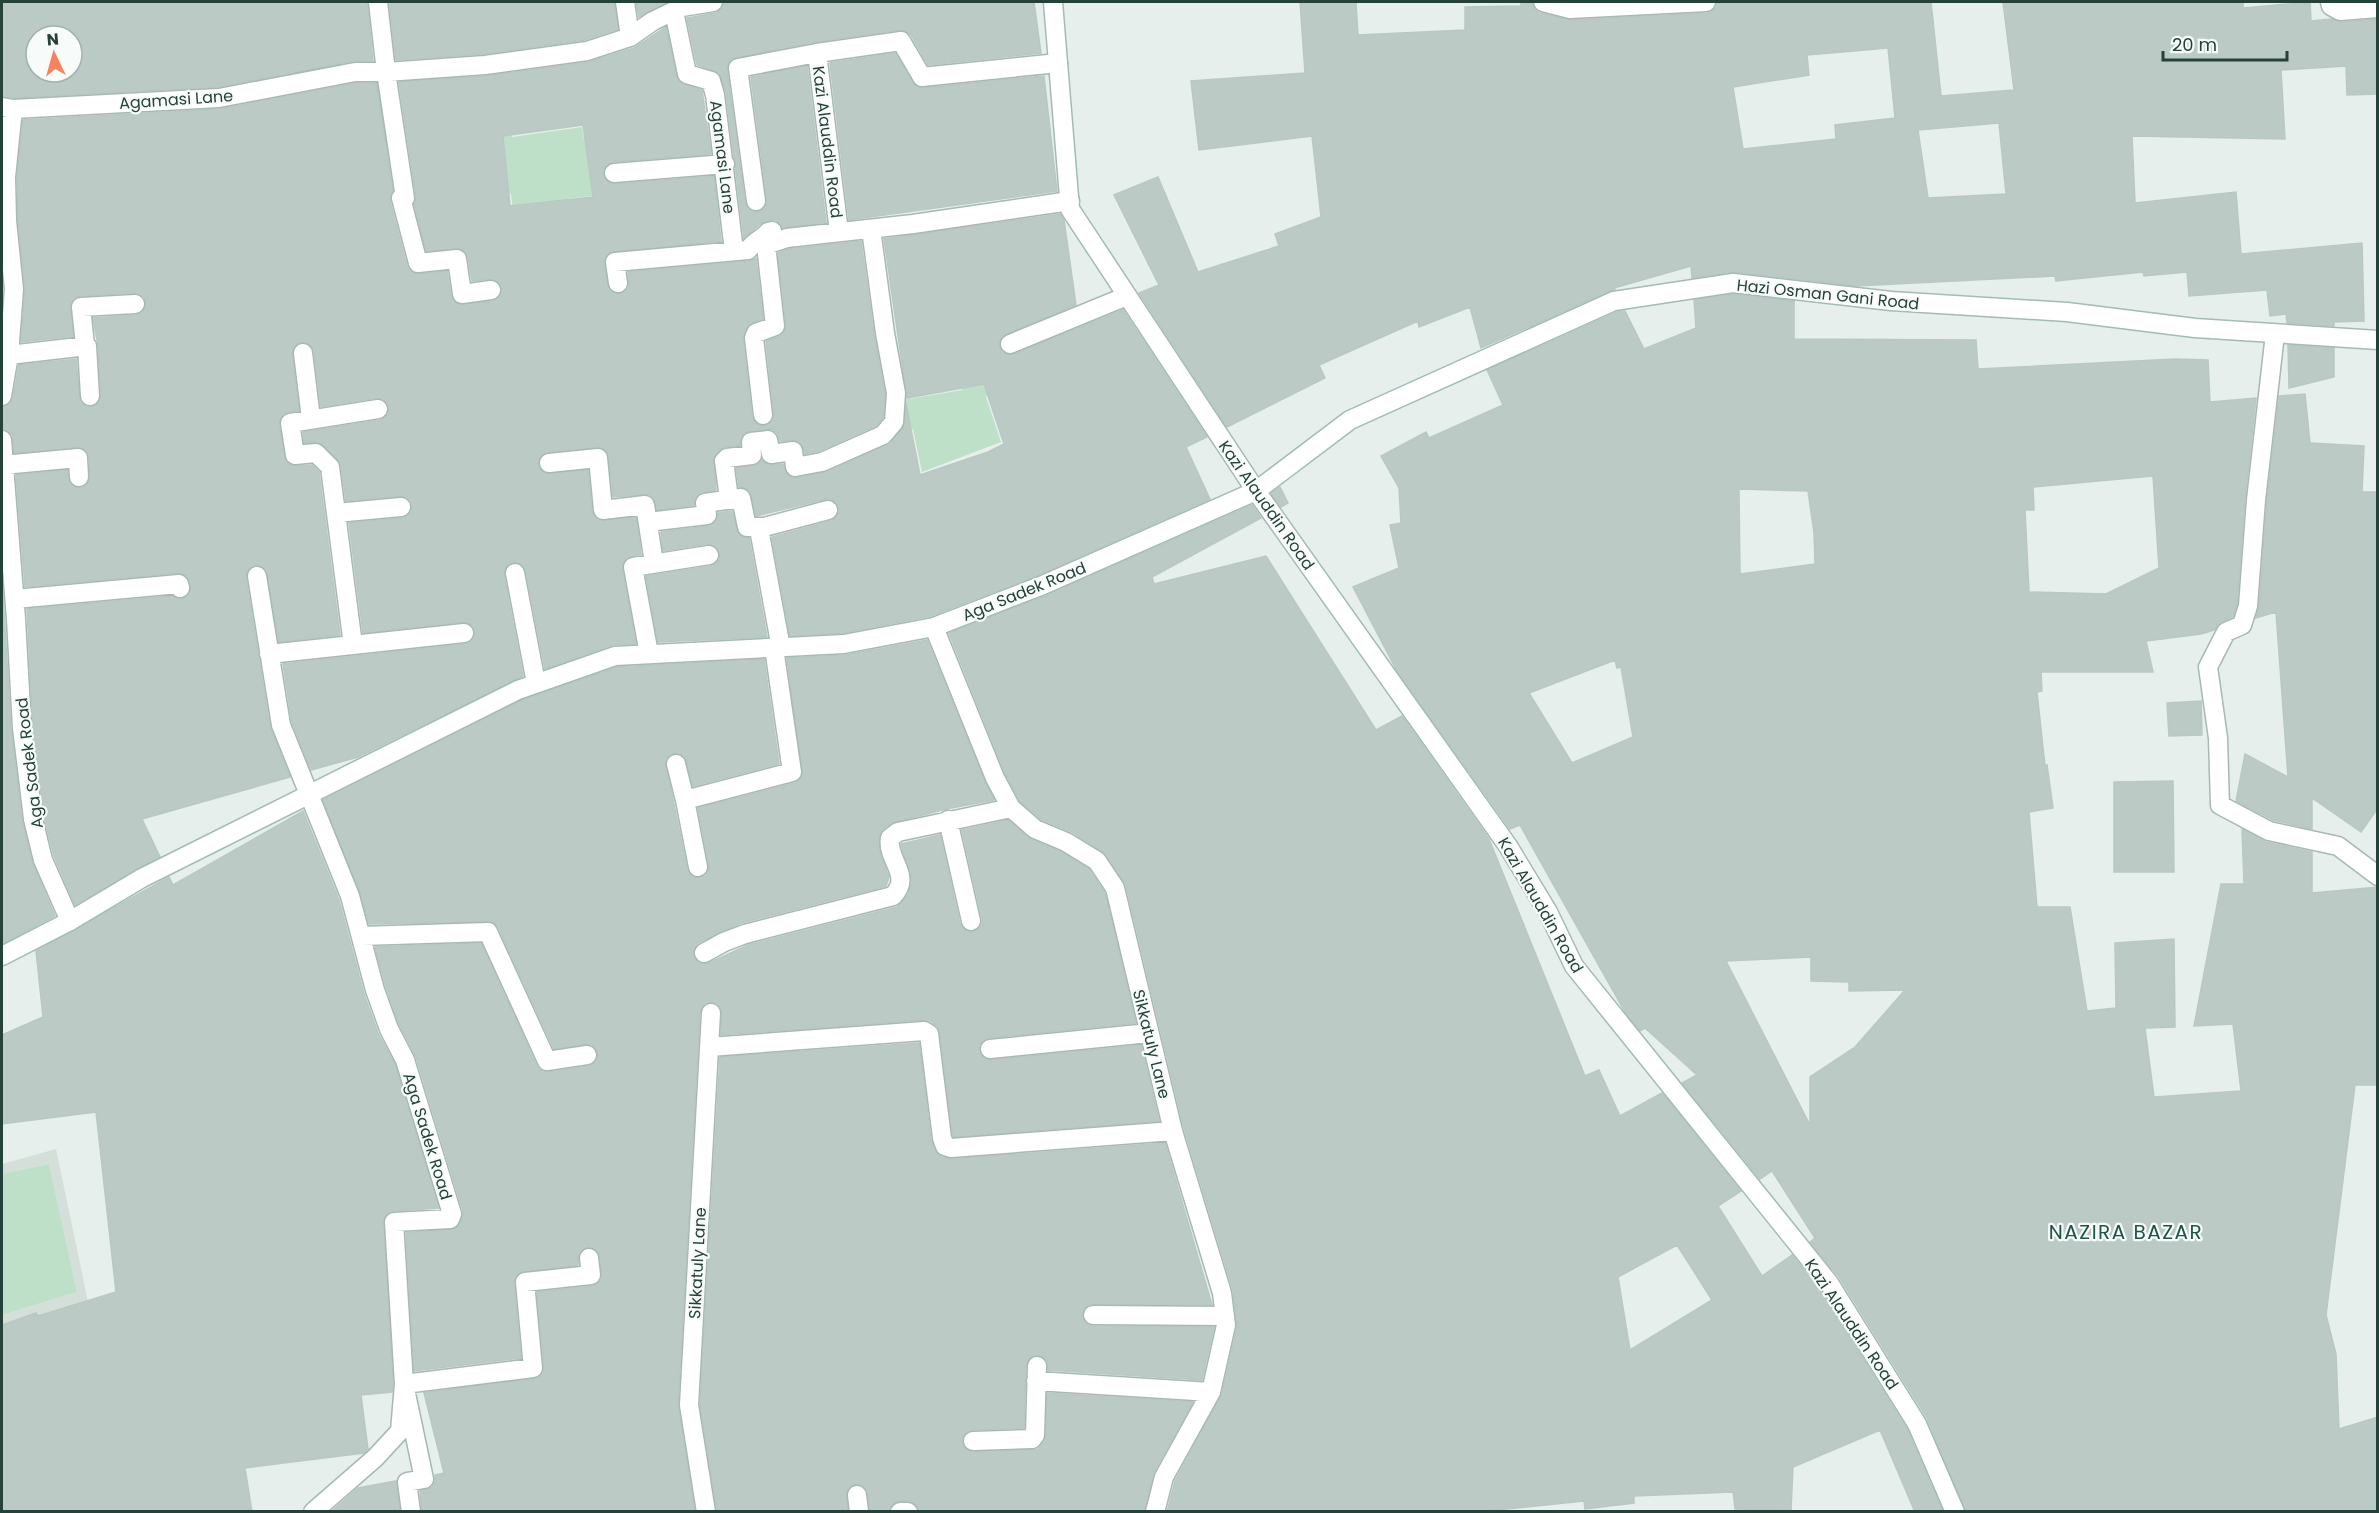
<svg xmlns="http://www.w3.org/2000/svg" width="2379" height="1513" font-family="Poppins,sans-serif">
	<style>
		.built { fill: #d4dfda; fill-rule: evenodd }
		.green { fill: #bfe0c8 }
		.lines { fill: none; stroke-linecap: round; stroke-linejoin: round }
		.stream { stroke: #8ec9d4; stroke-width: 12 }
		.building { fill: #bbcac4; stroke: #b8c9c2; stroke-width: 1.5; fill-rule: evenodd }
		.street-casing { stroke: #a8b8b2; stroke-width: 21 }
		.secondary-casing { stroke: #a4bbb3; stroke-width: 21 }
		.street { stroke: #fff; stroke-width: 18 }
		.secondary { stroke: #fff; stroke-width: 18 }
		.labels { text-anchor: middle; stroke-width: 4.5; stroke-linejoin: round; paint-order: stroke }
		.street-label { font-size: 16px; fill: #24423a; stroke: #f7fbf9 }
		.quarter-label { font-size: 20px; letter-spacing: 1.5px; fill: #1f5548; stroke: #f7fbf9 }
	</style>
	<rect width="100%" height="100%" fill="#e6efeb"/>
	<path class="built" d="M56 1149 100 1359 2 1394V1389L56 1369 37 1313 2 1325V1315L77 1292 49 1164 2 1174V1164ZM79 1304 61 1364 46 1313Z"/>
	<path class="green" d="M506 94 512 137 582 127 584 140 607 137 609 174 598 175 599 195 567 199 574 265 523 288 493 291 490 258 515 231 511 194 488 196Z
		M1056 289 1062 322 1010 342C1009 367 1005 380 986 397L1001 442 922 472 913 429 891 433 903 400 962 390 971 333Z
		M49 1164 77 1292 2 1315V1174Z"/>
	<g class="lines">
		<path class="stream" d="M297 69 339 68
			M385 141 377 76H387
			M766 232 810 226"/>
	</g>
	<path class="building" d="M2 2H367L373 61H353L218 87 14 98 2 96ZM36 36H72V72H36Z
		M389 2H614L618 29 584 40 484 54 396 60Z
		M636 2H668L639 17Z
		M724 2H1034L1041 53 928 65 911 35 906 31 899 30 815 42 731 59 727 70 745 203 748 208 757 212 763 209 767 199 751 77 807 66 826 222 783 228 776 220H769L760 224 744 238 726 92 719 73 697 65 687 18 715 13 721 10Z
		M1300 2H1356L1358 35 1465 30V7L1521 6V2H1532L1535 10 1540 13 1571 20 1707 13 1716 8 1717 2H1931L1941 96 2014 90 2003 2H2243V8L2310 2 2311 21 2332 19 2341 22 2378 19V94L2347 95 2346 66 2281 70 2285 139 2132 136 2135 203 2236 192 2241 254 2362 243 2364 321 2334 322V326L2287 323 2286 314 2270 316 2267 290 2189 296 2187 272 2144 276 2143 272 2056 281 2055 276 1855 286 1734 272 1692 278 1691 266 1614 288 1615 289 1481 348 1470 307 1419 327 1418 321 1319 365 1325 378 1227 427 1139 293 1159 285 1114 195 1158 177 1198 272 1279 246 1275 234 1321 217 1312 136 1199 150 1191 81 1305 73ZM1888 48 1895 118 1835 125 1836 139 1743 149 1733 87 1809 75 1807 55ZM1999 123 2006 194 1928 198 1918 130Z
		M666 27 678 81 702 90 711 154 613 162 604 168 603 174 609 183 615 184 714 176 721 241 609 253 604 263 609 289 619 294 625 291 629 287 628 272 749 261 756 258 763 318 748 325 743 339 752 417 758 425 765 426 773 420 774 414 766 341 783 334 786 325 778 253 789 249 861 241 874 335 885 394 883 418 876 426 819 451 805 454 802 445 798 441H780L777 433 772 429 745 433 741 438 740 445 725 447 714 457 716 490 699 494 695 498 694 505 657 510 654 499 649 494 613 497 609 457 603 448 597 447 543 454 538 464 540 469 545 473 588 470 592 511 598 520 636 517 641 554 626 558 622 568 636 644 612 645 545 669 526 571 519 563 512 562 505 569 504 575 523 676 358 757 311 770 292 722 283 664 465 644 471 642 475 632 473 626 463 622 363 633 349 523 403 518 411 512 412 505 410 500 401 496 346 501 341 466 338 460 320 443H304L303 432 380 420 388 414 389 407 383 399 377 398 321 407 314 351 308 343 297 344 292 354 299 410 283 414 279 425 286 462 296 466 312 465 319 472 340 635 279 642 266 569 256 565 247 571 246 578 270 727 290 777 142 819 160 857 75 905 54 856 44 817 33 727 27 609 172 596 182 599 188 596 191 586 187 576 178 573 25 587 16 475 67 470 70 484 79 488 86 486 90 476 89 457 82 448 14 453 12 434 2 429V407L10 404 13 398 19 365 76 359 80 402 86 406H96L101 395 98 345 93 318 136 315 142 313 146 304 144 297 135 293 80 296 71 303 73 336 21 342 25 288 18 220 17 177 23 120 220 109 356 83H376L393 191 390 201 407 266 410 271 419 274 447 271 451 296 457 304 493 301 501 295 500 284 490 279 472 281 468 257 462 249 426 251 414 204 416 196 399 82 486 76 589 62 634 48ZM583 125 593 197 510 206 503 136Z
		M895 53 913 83 923 88 1044 76 1057 191 849 220 830 63Z
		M1060 214 1064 220 1076 305 1006 334 999 342 1000 349 1008 355 1014 354 1123 310 1207 437 1186 447 1210 499 1039 575 931 616 843 633 790 636 772 537 831 521 839 513V507L831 499H826L756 516 750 491 739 487 736 468 754 466 762 460 768 465 783 464 786 473 792 478 827 472 891 443 905 423 906 404 920 475 988 452 1004 444 984 384 907 398 884 239Z
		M1733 294 1794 301V339L1976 340 1978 369 2175 359 2208 360 2210 402 2256 398 2245 499 2237 604 2233 617 2221 622 2214 630 2201 634 2146 641 2153 672H2041L2042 691 2037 692 2045 766 2047 765 2053 808 2029 812 2037 907H2070L2087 1011 2116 1008 2115 943 2174 939 2175 1027 2145 1028 2154 1097 2241 1091 2233 1024 2194 1026 2221 884H2244L2242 829 2266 842 2312 852V893L2378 887V1085H2355L2326 1315 2336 1354 2339 1429 2378 1417V1512H1966L1927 1418 1839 1277 1810 1242 1815 1238 1772 1171 1760 1179 1682 1083 1697 1075 1645 1028 1640 1031 1625 1012 1520 825 1510 829 1397 671 1353 587 1399 568 1390 525 1401 523 1399 488 1381 456 1426 432 1429 438 1503 405 1487 370 1617 312 1625 311 1644 349 1696 328 1694 300ZM2153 476 2159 568 2106 594 2029 592 2025 510H2034L2033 487ZM1739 489 1808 491 1814 533 1815 564 1740 574ZM1615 660 1617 668 1621 667 1633 737 1572 763 1529 693ZM1811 957V981L1849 982V991L1905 990 1855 1047 1810 1077V1125L1726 961Z
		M2288 345 2334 348V377L2289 388Z
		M2305 394 2310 443 2364 446 2362 492H2378V808L2361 832 2312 798V829L2273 820 2236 801 2245 754 2288 777 2276 612 2256 618 2259 607 2267 501 2279 396Z
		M1280 487 1288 503 1281 507 1271 493Z
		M1252 505 1261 518 1152 577 1154 584 1266 556 1376 730 1402 716 1489 839 1585 1076 1599 1070 1620 1116 1662 1093 1741 1191 1718 1206 1762 1276 1792 1255 1820 1290 1907 1429 1943 1512H1915L1880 1430 1793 1467 1791 1510 1735 1509 1733 1492 1634 1496V1503L1585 1509 1584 1501 1477 1512H1167L1175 1481 1222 1394 1237 1327 1233 1290 1184 1128 1126 885 1103 852 1072 832 1041 819 1020 801 1005 773 949 633 1047 595ZM1677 1245 1712 1300 1630 1350 1618 1277Z
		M732 511 738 533 743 537 749 538 767 637 658 642 646 576 711 566 719 560 720 554 717 548 708 544 663 551 661 532 709 526 717 520 718 513Z
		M2 578 11 729 22 820 33 864 55 916 2 944Z
		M927 640 985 782 994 800 946 809 892 823 883 829 879 838 881 856 889 877 886 886 741 923 698 943 693 952 694 958 699 963H709L748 945 897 907 908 895 912 881 901 844 940 835 960 924 967 932H974L982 925V918L962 830 1008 820 1030 839 1061 852 1089 869 1105 893 1136 1023 989 1038 980 1044 981 1055 991 1060 1141 1045 1159 1121 953 1137 940 1033 938 1027 930 1021 923 1020 721 1035V1008L717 1003H705L700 1012 678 1405 695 1512H422L420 1491 432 1487 435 1482V1475L444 1473 424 1393 539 1377 544 1367 537 1292 593 1286 601 1280 602 1274 598 1252 588 1247 579 1253 578 1265 519 1273 514 1283 521 1358 414 1371 406 1233 456 1228 460 1223 463 1211 416 1057 399 1024 386 987 375 947 481 943 537 1066 541 1070 549 1072 589 1066 594 1063 598 1054 595 1048 591 1044 554 1049 498 927 493 922 369 924 360 892 323 800 522 700 617 667 764 659 779 764 693 786 684 756 674 753 665 760 687 869 694 877 701 878 706 875 709 865 698 808 795 783 802 776 787 658 846 655Z
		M2201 701 2202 735 2169 736 2167 703Z
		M2173 781 2174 872H2114V782Z
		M303 811 339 900 364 994 378 1033 395 1064 439 1208 393 1211 384 1218 393 1384 392 1392 361 1395 368 1449 364 1453 245 1468 252 1512H2V1325L36 1313 38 1316 116 1292 96 1112 2 1124V1035L43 1017 36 951 169 877 173 885Z
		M919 1043 931 1140 935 1150 941 1157 952 1159 1165 1143 1212 1305 1093 1304 1084 1309 1082 1316 1087 1324 1093 1326 1214 1327 1202 1380 1048 1370 1047 1361 1043 1357 1032 1356 1026 1366 1024 1428 972 1430 967 1432 962 1441 964 1447 973 1452 1038 1449 1046 1435 1047 1393 1193 1402 1154 1472 1144 1512H919L914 1503 908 1501 895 1502 889 1512H870L866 1489 856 1484 851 1486 847 1491 848 1512H717L700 1404 720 1057Z
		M396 1481 400 1512H331L358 1488Z"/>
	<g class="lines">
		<defs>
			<path id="street" d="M378 2 386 72 405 198H401L418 263 457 259 462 294 491 290
				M625 2 630 37
				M1543 2 1570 9 1706 2
				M2330 2 2331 6 2340 11 2378 8
				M674 11 687 74 711 81 715 95 734 251
				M817 53 839 232
				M2 107 13 109 219 98 355 72H386L485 65 587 51 630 37 653 21 682 7 713 2
				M614 173 725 164
				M756 201 738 68 817 53 901 41 922 77 1058 63
				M618 283 615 262 748 250C754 241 762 239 768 232L772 231
				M2275 334 2256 500 2248 606 2242 625 2226 632 2208 667 2218 738 2220 805 2269 831 2338 846 2378 876
				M1010 344 1127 296
				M85 345 81 307 135 304
				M303 353 311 419
				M9 355 87 346 90 396
				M2 396 9 355 14 289 7 221 6 177 13 109
				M763 415 754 338 756 333 775 326 766 245 787 238 913 224 1070 201
				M2 440 16 619 22 728 33 819 43 860 70 921
				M549 463 598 458 603 510 645 505 654 563
				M3 465 78 458 79 477
				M729 499 724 461 727 458 752 455 751 442 768 440 771 454 793 451 795 467 822 462 883 435 894 422 896 393 885 333 871 229
				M336 513 401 507
				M648 522 707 515 705 503 741 498 747 527H764L828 510
				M756 527 759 529 781 648
				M515 573 536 683
				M257 576 281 725 350 896 375 990 389 1029 405 1060 452 1214 450 1219 394 1222 404 1384 400 1431 375 1458 313 1512
				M15 599 179 584 180 588
				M934 627 995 778 1011 808 1035 829 1066 842 1097 861 1115 888 1173 1131 1222 1293 1226 1325 1211 1392 1164 1477 1155 1512
				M353 645 330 467 316 453 295 455 290 423 378 409
				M269 654 464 633
				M649 654 633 567 709 555
				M676 764 685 800 792 772 774 648
				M685 800 698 867
				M948 820 971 921
				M361 936 488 932 547 1061 587 1055
				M704 953 724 942 745 934 893 896C913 875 886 860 890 838L898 832 1011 808
				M709 1047 924 1031 929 1034 942 1138 945 1146 951 1148 1173 1131
				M990 1049 1149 1033
				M1093 1315 1225 1316
				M1036 1381 1211 1392
				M973 1441 1032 1439 1035 1435 1037 1366
				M857 1495 859 1512
				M411 1512 407 1482 424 1479 404 1384 533 1368 525 1282 591 1275 589 1258
				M706 1512 689 1405 711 1013
				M900 1512H908"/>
			<path id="secondary" d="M1053 2 1070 209 1256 491 1508 846 1548 912 1574 966 1829 1283 1917 1424 1955 1512
				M2 956 70 921 142 878 518 690 615 656 844 644 934 627 1043 585 1256 491 1350 420 1614 301 1733 283 1891 301 2067 312 2195 328 2378 340"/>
		</defs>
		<use href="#street" class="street-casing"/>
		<use href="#secondary" class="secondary-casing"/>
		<use href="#street" class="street"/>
		<use href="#secondary" class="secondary"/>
	</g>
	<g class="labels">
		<g class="street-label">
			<text transform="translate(176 99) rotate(-4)" y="6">Agamasi Lane</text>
			<text transform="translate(828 142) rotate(83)" y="6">Kazi Alauddin Road</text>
			<text transform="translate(723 157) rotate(83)" y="6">Agamasi Lane</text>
			<text transform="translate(1828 294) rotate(6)" y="6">Hazi Osman Gani Road</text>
			<text transform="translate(1267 505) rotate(55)" y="6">Kazi Alauddin Road</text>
			<text transform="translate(1024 591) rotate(-22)" y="6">Aga Sadek Road</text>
			<text transform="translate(29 763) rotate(-97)" y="6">Aga Sadek Road</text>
			<text transform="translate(1541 905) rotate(60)" y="6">Kazi Alauddin Road</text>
			<text transform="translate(1152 1044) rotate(76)" y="6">Sikkatuly Lane</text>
			<text transform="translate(428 1136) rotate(73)" y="6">Aga Sadek Road</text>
			<text transform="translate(697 1263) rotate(-87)" y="6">Sikkatuly Lane</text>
			<text transform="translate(1852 1324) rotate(56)" y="6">Kazi Alauddin Road</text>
		</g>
		<g class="quarter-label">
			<text x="2126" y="1239">NAZIRA BAZAR</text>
		</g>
	</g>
	<rect width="2379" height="1513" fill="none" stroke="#24423a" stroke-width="6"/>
	<g transform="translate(54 54) rotate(355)"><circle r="28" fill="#f7fbf9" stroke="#a3b1ad" stroke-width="1.5"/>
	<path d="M0-4.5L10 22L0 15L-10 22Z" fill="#f4845f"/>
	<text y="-9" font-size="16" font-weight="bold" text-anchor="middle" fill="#24423a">N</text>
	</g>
	<path d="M2163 51v9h124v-9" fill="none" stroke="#24423a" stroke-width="3"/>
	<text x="2172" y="51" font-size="18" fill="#24423a" stroke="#f7fbf9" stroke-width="4.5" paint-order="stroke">20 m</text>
</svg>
